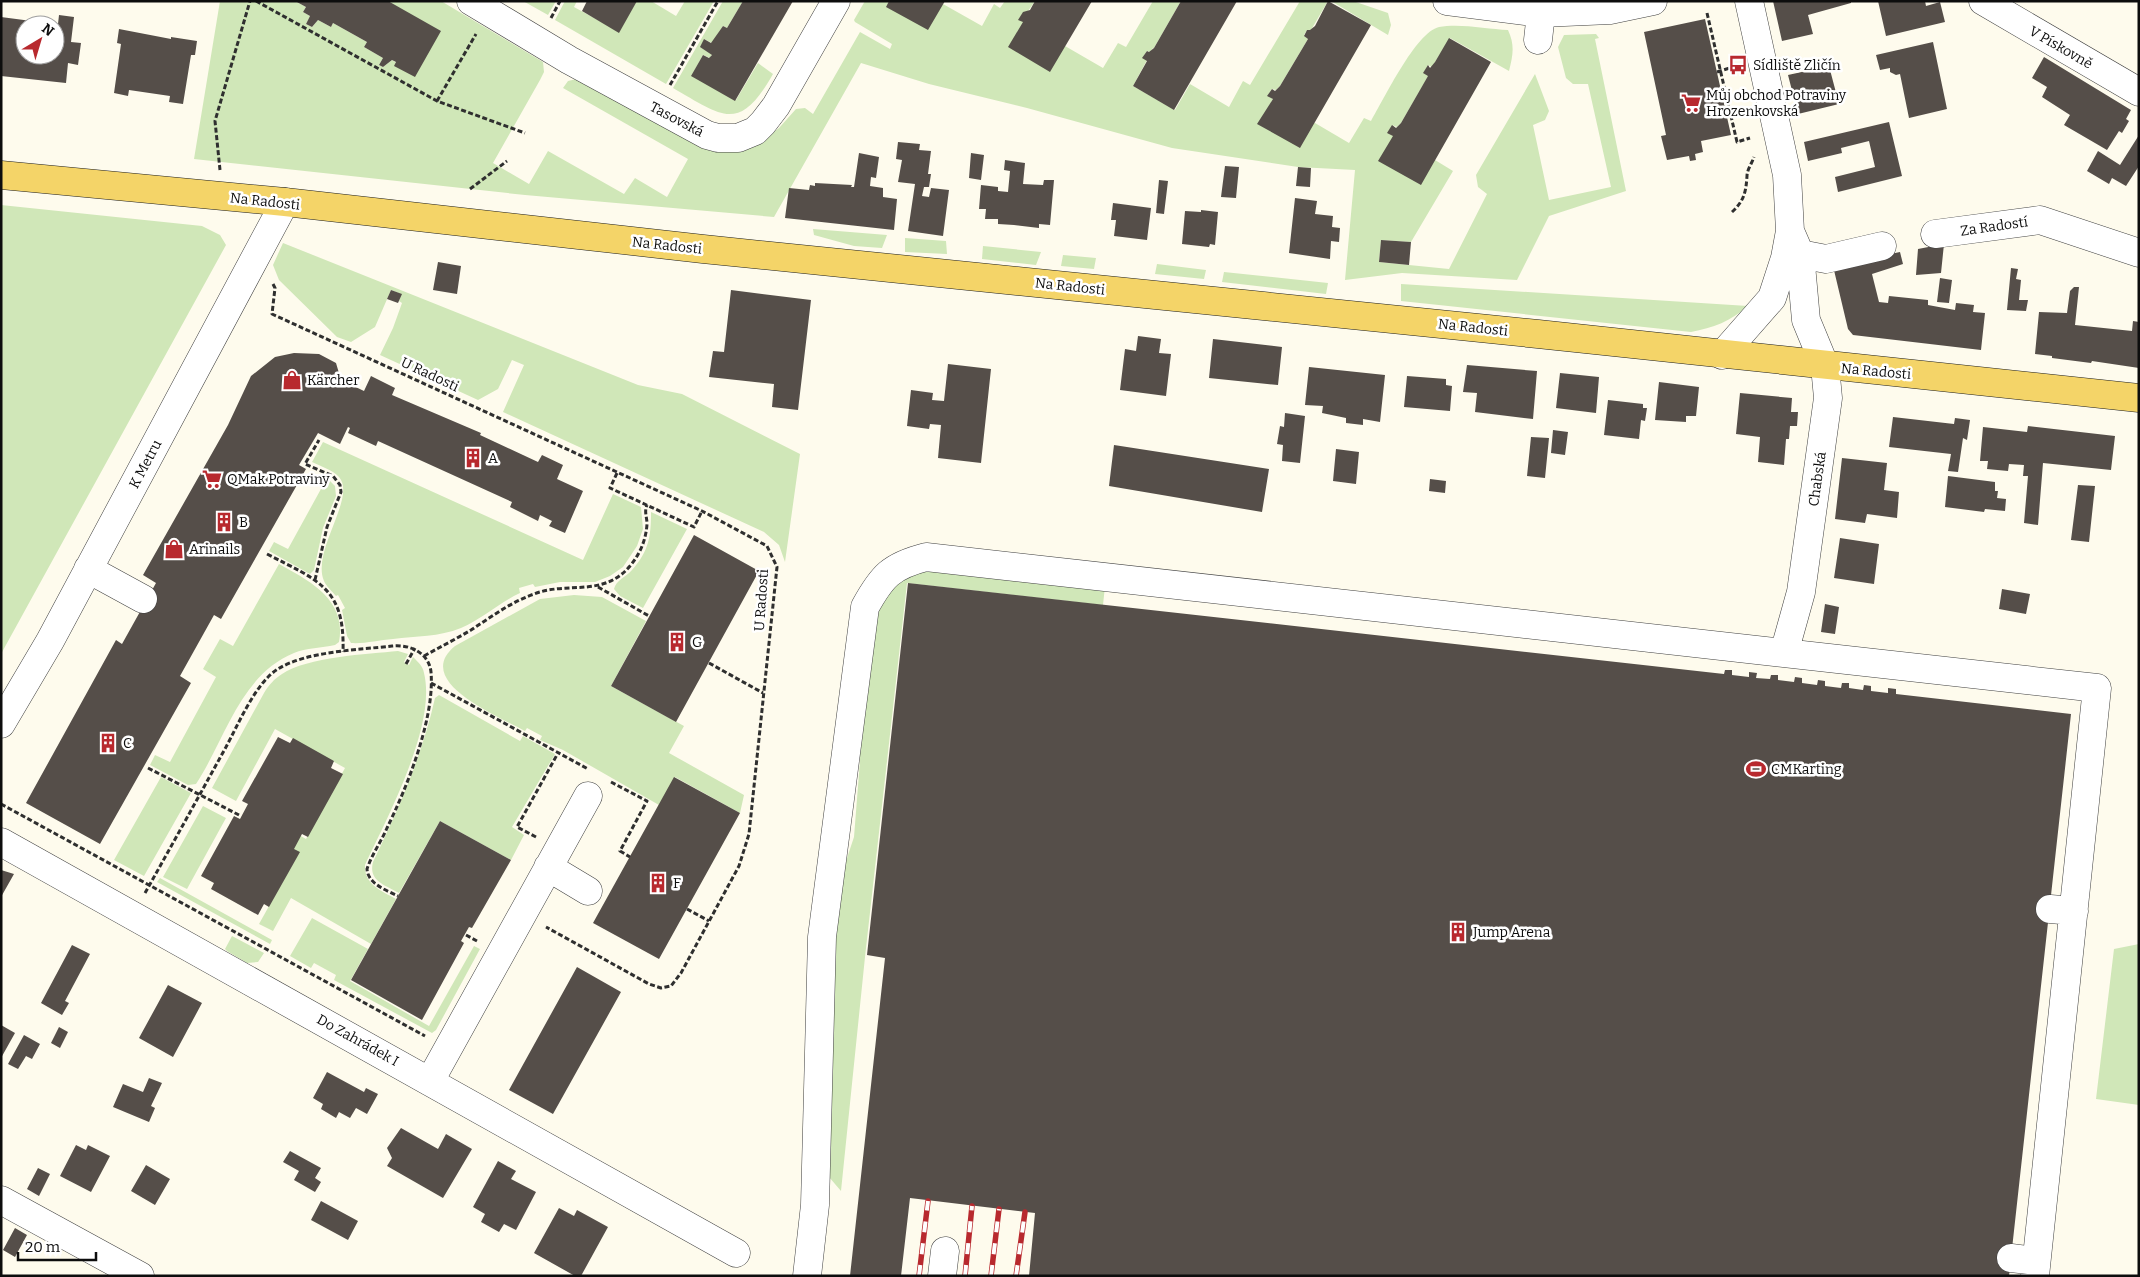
<svg xmlns="http://www.w3.org/2000/svg" width="2140" height="1277" font-family="Bitter,serif">
	<style>
		.green { fill: #d0e7b8 }
		.building { fill: #554e49 }
		.lines { fill: none; stroke-linecap: round; stroke-linejoin: round }
		.minor-casing { stroke: #404040; stroke-width: 29 }
		.major-casing { stroke: #1e1e1e; stroke-width: 29 }
		.path { stroke: #2f2f2f; stroke-width: 3; stroke-dasharray: 5 2.5; stroke-linecap: butt }
		.minor { stroke: #fff; stroke-width: 28 }
		.major { stroke: #f4d468; stroke-width: 28 }
		.rail-casing { stroke: #b8292e; stroke-width: 5.5 }
		.rail { stroke: #fff; stroke-width: 4; stroke-dasharray: 11; stroke-linecap: butt }
		.labels { text-anchor: middle; stroke-width: 5; stroke-linejoin: round; paint-order: stroke }
		.street-label { font-size: 14px; fill: #0d0d0d; stroke: #fff }
		.poi-label { font-size: 14px; fill: #0d0d0d; stroke: #fff; text-anchor: start }
	</style>
	<rect width="100%" height="100%" fill="#fefbed"/>
	<path class="green" d="M220 1H295L306 7 303 12 310 16 306 24 312 27 318 20 331 27 333 23 367 42 364 47 383 58 379 65 383 67 392 60 415 76 388 1H441L543 62 544 72 540 80 493 163 529 184 548 151 624 194 635 178 667 197 688 159 563 88 568 81 581 78 758 143 779 128 796 109 805 108 813 114 860 32 890 49 892 44 855 22 854 20 865 1H889L887 6 943 4 982 26 994 4 1000 8 1005 1H1035L1026 14 1065 46 1103 68 1118 43 1126 47 1153 1H1181L1154 48H1153L1150 52 1147 51 1143 57 1147 60 1133 86 1175 110 1190 84 1229 107 1243 81 1250 85 1300 1H1328L1311 30H1307L1304 35 1308 39 1280 86 1276 90 1272 89 1268 95 1273 99 1259 123H1315L1349 143 1364 118 1371 121C1384 99 1416 32 1439 27 1459 23 1488 29 1508 30 1515 45 1513 55 1509 71L1450 38 1432 67 1428 65 1429 75 1401 123 1397 127 1392 125 1435 160 1453 171 1411 242 1381 240 1379 262 1449 269 1487 194 1478 187 1476 175 1535 74 1549 111 1545 120 1533 125 1549 200 1611 187 1588 84H1573L1566 78 1558 47 1564 35 1596 34 1599 38 1595 39 1626 191 1549 216 1517 280 1402 273 1345 280 1355 170 1298 167 1172 148 1027 108 929 84 861 63 774 217 525 195 194 159Z
		M523 1H556L548 15Z
		M565 1H577L574 7 618 31 636 1H651L676 16 685 1H714L666 84 555 20Z
		M723 1H743L727 28 723 26 712 43 704 39 712 54 710 58 703 55 692 75 736 100 758 63 773 74C739 134 722 116 673 88Z
		M1331 1H1353L1388 13 1391 25 1388 35Z
		M1 205 202 226 220 235 226 245 1 654Z
		M813 229 887 235 882 248 854 246 814 235Z
		M905 238 946 241 947 254 905 252Z
		M283 243 638 385 682 394 800 454 785 562 779 545 764 532 503 412 524 365 512 360 498 389 478 400 380 355 393 328 402 303 399 301 401 294 391 290 375 327 351 342 337 337 279 280 273 265Z
		M983 246 1041 252 1036 265 982 259Z
		M1063 255 1096 258 1094 269 1061 266Z
		M1157 264 1206 270 1204 279 1155 274Z
		M1224 272 1328 283 1326 294 1222 282Z
		M1401 284 1748 306C1731 321 1713 328 1691 332L1401 301Z
		M323 442 583 560 613 494 641 507 643 529 637 546 623 567 610 576 595 582H560L535 587 533 584 519 588 520 593C499 603 482 619 461 628 439 637 416 636 393 639 379 640 364 644 351 643L347 636 342 610 345 608 338 595 336 596C332 591 326 586 324 581 311 551 357 497 339 477 333 470 320 466 312 462Z
		M327 478 335 486 336 496 323 528 314 570 310 574 269 551 274 542 288 549Z
		M651 512 687 529 643 608 620 596 614 589C616 580 626 577 632 570 649 551 651 536 651 512Z
		M279 564C310 581 347 600 339 642L335 645C322 648 306 648 294 653 240 675 225 740 196 784L188 785 150 765 155 755 170 762 216 677 203 669 220 639 233 646Z
		M931 568 1105 586 1103 605 907 583 865 957 841 1191 829 1177 835 934 840 879 854 837 860 761 857 725 874 609 897 581Z
		M574 595 602 597 646 621 611 686 684 726 669 753 744 795 740 813 675 777 659 805 563 750 540 740 542 736 527 728 525 731C501 717 411 682 455 646L540 599Z
		M398 651 408 654 404 662 409 665 413 657C418 662 423 666 424 673 437 725 387 818 365 865 364 885 382 891 396 899L371 944 291 898 273 931 259 924 298 854 291 850 299 835 306 839 345 768 275 729 236 801 212 788 264 693C269 685 274 679 282 674 307 657 368 654 398 651Z
		M439 695 520 741 523 736 555 754 512 827 524 835 511 860 440 821 399 893C385 885 368 881 373 862 399 808 422 756 435 698Z
		M161 777 191 793 144 876 114 860Z
		M203 806 226 818 187 889 163 877Z
		M160 878 272 940 270 944 157 882Z
		M312 918 368 949 350 981 429 1026 474 946 480 949 436 1030 432 1033 334 980 336 975 314 963 311 968 290 956Z
		M232 936 264 953 258 962 247 963 227 951 225 949Z
		M2139 944V1105L2096 1099 2114 949Z"/>
	<path class="building" d="M295 1H388L441 31 415 77 394 66 396 62 392 60 383 67 379 65 383 58 364 47 367 42 333 23 331 27 318 20 312 27 306 24 310 16 303 12 306 7Z
		M587 1H637L619 33 582 11Z
		M743 1H793L735 101 691 76 703 55 709 58 712 55 700 47 704 39 711 43 723 26 727 28Z
		M889 1H945L928 30 886 7Z
		M1035 1H1092L1050 72 1008 47 1023 22 1018 20 1023 12 1030 10Z
		M1181 1H1237L1174 110 1133 86 1147 61 1142 58 1147 51 1149 52 1154 48Z
		M1328 1 1371 25 1300 148 1257 124 1273 99 1267 96 1272 89 1275 91 1280 86 1308 39 1304 36 1307 30H1310L1315 26Z
		M1773 1H1851V3L1808 15 1813 34 1782 41Z
		M1878 1H1925L1926 6 1940 2 1945 22 1886 36Z
		M59 15 74 17 71 42 81 43 78 65 68 63 66 83 1 76V17L39 22 38 25H25V55H55V25H52V23L58 24Z
		M1705 19 1731 135 1701 141 1703 152 1695 154 1696 160 1690 161 1689 156 1667 160 1661 136 1666 135 1644 32Z
		M119 29 171 39V37L197 41 195 55H191L183 104 169 102 170 96 129 90 128 96 114 93 121 44 117 43Z
		M1449 38 1491 62 1421 185 1378 161 1393 136 1387 133 1392 125 1396 128 1401 123 1428 76 1423 73 1428 65 1430 68 1435 62Z
		M1933 42 1947 109 1909 118 1900 74 1896 75 1890 72V68L1880 70 1876 55Z
		M2044 57 2131 110 2126 119 2129 121 2122 133 2119 131 2107 150 2064 125 2070 115 2042 97 2047 87 2032 78Z
		M1829 66 1839 104 1798 114 1788 75Z
		M1889 122 1902 176 1838 192 1835 177 1875 167 1869 141 1841 148 1842 153 1808 161 1804 142Z
		M2139 135V166L2126 186 2112 178 2109 184 2087 171 2098 151 2120 165Z
		M898 142 920 144 919 150 931 151 928 174H931L929 187H924L922 196 929 197 931 188 949 190 943 236 908 231 915 184 898 182 902 160 896 159Z
		M859 153 879 157 876 178 871 177 870 186 883 188V197L897 199 894 230 785 218 789 188 809 190 810 185 815 186V183L852 185 851 187H854Z
		M971 153 984 155 981 180 969 178Z
		M1005 160 1025 163 1023 184 1043 185 1044 180H1054L1050 225 1039 224V228L1014 225 998 224V219H985L986 209H979L981 185 998 187V191L1008 192 1010 171 1004 170Z
		M1225 166 1239 167 1236 198 1221 197Z
		M1298 167 1311 168 1310 187 1296 186Z
		M1159 180 1168 181 1164 214 1156 213Z
		M1295 198 1317 201 1315 214 1333 216 1332 227 1340 228 1339 242 1331 241 1330 259 1289 253Z
		M1113 203 1151 208 1147 240 1114 236 1116 220H1111Z
		M1201 210 1218 212 1215 245 1210 244 1209 247 1182 244 1185 211 1201 212Z
		M1381 240 1411 242 1409 265 1379 262Z
		M1944 244 1941 273 1916 275 1918 249Z
		M1900 252 1903 264 1872 274 1879 302 1888 303 1889 296 1928 300V305L1955 310 1956 303 1974 305 1973 312 1985 313 1981 350 1853 335 1848 329 1833 266Z
		M438 262 461 266 457 294 433 290Z
		M2011 268 2018 269 2016 279 2021 280 2019 300H2028L2026 311 2007 310Z
		M1940 278 1952 280 1949 303 1937 302Z
		M2074 287H2079L2075 325 2132 331 2133 321 2139 322V368L2092 361 2091 363 2052 358V356L2035 354 2039 312 2067 313 2070 291Z
		M391 290 402 294 398 303 387 299Z
		M731 290 811 300 798 410 772 407 774 384 709 377 713 351 724 352Z
		M1138 336 1161 339 1159 353 1171 354 1166 396 1120 390 1125 349 1136 351Z
		M1213 339 1282 347 1278 385 1209 378Z
		M294 353 319 354 336 363 341 380 364 391 371 376 395 388 392 395 481 433 480 435 538 462 542 455 563 465 557 479 583 491 565 533 549 526 552 521 540 515 538 521 510 507 512 502 378 441 376 446 348 433 350 428 348 427 340 444 318 433 299 465 306 469 221 619 214 615 180 676 191 683 100 844 26 803 116 640 122 644 156 583 143 575 228 425 251 376 275 357Z
		M948 364 991 369 981 463 938 458 941 425 930 424 929 429 907 426 911 390 933 393 932 400 944 401Z
		M1467 365 1537 371 1533 419 1475 412 1477 393 1463 392Z
		M1309 367 1385 375 1380 422 1363 419V425L1346 423V418L1322 413 1323 406 1305 405Z
		M1560 373 1599 377 1596 413 1556 408Z
		M1407 376 1446 379V385L1452 386 1450 411 1404 407Z
		M1659 382 1699 387 1696 416H1686V422L1655 420Z
		M1740 393 1792 398 1791 412H1798L1797 426H1790L1789 439H1786L1784 465 1758 462 1760 437 1736 434Z
		M1608 400 1643 404V408H1647L1645 421 1641 420 1639 439 1604 435Z
		M1285 413 1305 416 1300 463 1282 461 1283 445 1277 444 1280 426 1284 427Z
		M1893 417 1954 424 1955 418 1970 420 1967 440 1963 438 1958 472 1948 471 1951 454 1889 447Z
		M2028 426 2115 436 2111 470 2043 463 2038 525 2024 523 2028 476H2023L2024 465 2009 464 2008 471 1987 469 1988 461H1980L1983 427 2027 432Z
		M1553 430 1568 432 1565 455 1551 453Z
		M1531 437 1549 438 1545 478 1527 476Z
		M1114 445 1269 469 1262 512 1109 486Z
		M1336 449 1359 452 1356 484 1333 481Z
		M1842 458 1887 463 1884 490 1899 492 1897 518 1867 514 1865 523 1835 519Z
		M1948 476 1995 482V491H1998L1997 498 2006 499 2005 511 1985 509 1984 512 1945 507Z
		M1430 479 1446 481 1445 493 1429 491Z
		M2078 485 2095 486 2089 542 2071 540Z
		M694 535 759 571 676 722 611 686Z
		M1840 538 1879 544 1874 584 1834 578Z
		M908 583 1724 674 1725 670H1732V675L1749 677V672L1757 673 1756 678 1770 679 1771 675H1778V680L1794 682 1795 677 1802 678V683L1817 685 1818 680 1825 681V686L1841 688 1842 683H1849V688L1863 690 1864 685 1871 686V691L1888 693V688L1896 689V694L2071 714 2009 1276H1029L1035 1213 910 1198 901 1276H850L885 958 867 955Z
		M2002 589 2030 594 2026 614 1999 609Z
		M1825 604 1839 607 1835 634 1821 632Z
		M278 737 290 743 293 738 334 761 331 768 343 774 308 837 302 834 294 849 300 852 269 907 264 904 258 915 211 889 214 883 201 876 234 816 240 819 248 804 242 801Z
		M674 777 740 813 659 959 593 923Z
		M440 821 511 860 472 928 469 927 461 941 464 943 422 1020 351 980Z
		M1 870 14 874 1 897Z
		M72 945 90 954 65 1001 69 1003 62 1015 41 1003Z
		M577 967 621 992 553 1114 509 1090Z
		M168 985 202 1003 173 1057 139 1038Z
		M1 1025 15 1033 1 1058Z
		M59 1027 68 1032 60 1048 51 1043Z
		M24 1035 40 1044 32 1059 26 1056 18 1069 8 1064Z
		M327 1072 364 1092 366 1088 378 1094 367 1114 356 1108 350 1118 339 1112 336 1118 321 1109 323 1104 313 1098Z
		M149 1078 162 1083 151 1106 155 1108 149 1122 113 1107 123 1084 143 1092Z
		M401 1128 438 1149 446 1134 472 1149 443 1198 387 1166 392 1158 387 1148Z
		M76 1145 86 1150 88 1145 110 1156 91 1192 60 1176Z
		M290 1151 321 1168 315 1178 321 1182 315 1192 294 1180 299 1171 283 1162Z
		M498 1161 516 1171 511 1179 536 1192 516 1230 504 1224 499 1232 481 1222 485 1214 473 1207Z
		M146 1165 170 1179 155 1205 131 1191Z
		M38 1168 50 1174 39 1196 27 1189Z
		M321 1201 358 1221 348 1240 311 1220Z
		M559 1208 574 1216 577 1210 608 1227 581 1276H575L534 1253Z
		M15 1228 27 1235 15 1257 3 1250Z"/>
	<g class="lines">
		<defs>
			<path id="minor" d="M471 1 569 60 707 135 718 138H738L755 131 763 123 776 106 836 1
				M1447 1 1541 13 1610 10 1653 1
				M1983 1 2139 92
				M1538 40 1541 13
				M1935 234 2040 220 2139 253
				M1785 258 1800 254 1826 259 1882 246
				M1722 355 1772 298 1785 258 1790 231 1787 175 1749 1
				M88 569 143 599
				M1784 653 2097 688 2035 1276
				M1 724 50 641 285 202
				M1 842 736 1253
				M548 867 588 891
				M2050 909 2074 911
				M430 1081 588 796
				M1 1200 140 1276
				M2011 1258 2036 1261
				M807 1276 815 1205 822 937 865 607C882 576 891 566 926 557L1784 653 1801 592 1828 398 1825 366 1806 320 1800 254 1790 231
				M942 1276 945 1251"/>
			<path id="major" d="M1 175 285 202 703 249 1538 334 2139 398"/>
		</defs>
		<use href="#minor" class="minor-casing"/>
		<use href="#major" class="major-casing"/>
		<path class="path" d="M256 1 437 101 525 133
			M1707 13 1737 142 1750 138
			M551 18 560 1
			M1717 72 1736 66
			M670 85 718 1
			M437 101 476 34
			M220 170 215 121 250 1
			M470 189 507 161
			M1732 212C1744 201 1746 192 1747 176 1747 170 1752 163 1754 157
			M273 284 275 288 272 314 702 511 767 546 777 567 749 834 739 866 681 973 671 986 661 988 649 984 546 927
			M617 473 610 488 694 527 702 511
			M267 554C319 581 345 588 343 652
			M315 580 327 527 341 492 340 485 333 476 305 464 319 440
			M598 587 649 616
			M424 656C440 647 456 639 471 630 491 617 511 602 534 594 567 581 603 598 630 566 640 554 646 540 647 524 647 517 644 512 647 505
			M709 663 763 693
			M406 664 415 648
			M431 683 588 769
			M148 768 239 815
			M611 782 647 801 620 851 630 857
			M1 804 425 1036
			M536 837 517 827 558 753
			M145 893C172 845 199 796 226 747 238 725 256 682 278 669 307 651 358 650 392 646 410 644 429 653 431 672 435 718 407 787 387 828 381 842 372 854 367 869 368 884 386 890 398 896
			M687 909 709 921
			M466 935 477 941"/>
		<use href="#minor" class="minor"/>
		<use href="#major" class="major"/>
		<defs>
			<path id="rail" d="M919 1276 928 1201
				M965 1276 972 1206
				M991 1276 999 1209
				M1016 1276 1025 1212"/>
		</defs>
		<use href="#rail" class="rail-casing"/>
		<use href="#rail" class="rail"/>
	</g>
	<defs>
		<symbol id="bus-bare" viewBox="-9 -9 18 18"><path d="M-5-6H5V4H4V6H2V4H-2V6H-4V4H-5ZM-3.5-4V0h7V-4ZM-3.5 1.2v1.5H-2V1.2ZM2 1.2v1.5H3.5V1.2Z" fill="#b8292e" stroke="#fff" stroke-width="2.5" paint-order="stroke"/></symbol>
		<symbol id="supermarket-bare" viewBox="-9 -9 18 18"><path d="M-6-5.5h2.5l.6 2H6L4.5 2H-2.5L-4.4-4H-6ZM-1.5 3.2a1.3 1.3 0 1 0 .1 0ZM3 3.2a1.3 1.3 0 1 0 .1 0Z" fill="#b8292e" stroke="#fff" stroke-width="2.5" paint-order="stroke"/></symbol>
		<symbol id="shop-bare" viewBox="-9 -9 18 18"><path d="M-5-2.5h2.3a2.7 3.5 0 0 1 5.4 0H5L5.5 6h-11ZM-1.5-2.5h3a1.5 2.3 0 0 0-3 0Z" fill="#b8292e" stroke="#fff" stroke-width="2.5" paint-order="stroke"/></symbol>
		<symbol id="building-bare" viewBox="-9 -9 18 18"><path d="M-4-6H4V6H1V3H-1V6H-4ZM-2.5-4.3h1.7v1.8h-1.7ZM.8-4.3h1.7v1.8H.8ZM-2.5-1h1.7V.8h-1.7ZM.8-1h1.7V.8H.8Z" fill="#b8292e" stroke="#fff" stroke-width="2.5" paint-order="stroke"/></symbol>
		<symbol id="stadium-bare" viewBox="-9 -9 18 18"><path d="M0-5a6.5 5 0 1 0 0 10a6.5 5 0 1 0 0-10ZM-3.5-1.8h7v3.6h-7Z" fill="#b8292e" stroke="#fff" stroke-width="2.5" paint-order="stroke"/></symbol>
	</defs>
	<g fill-rule="evenodd">
		<use href="#bus-bare" x="1724" y="51" width="28" height="28"/>
		<use href="#supermarket-bare" x="1677" y="89" width="28" height="28"/>
		<use href="#shop-bare" x="278" y="366" width="28" height="28"/>
		<use href="#building-bare" x="459" y="444" width="28" height="28"/>
		<use href="#supermarket-bare" x="198" y="465" width="28" height="28"/>
		<use href="#building-bare" x="210" y="508" width="28" height="28"/>
		<use href="#shop-bare" x="160" y="535" width="28" height="28"/>
		<use href="#building-bare" x="663" y="628" width="28" height="28"/>
		<use href="#building-bare" x="94" y="729" width="28" height="28"/>
		<use href="#stadium-bare" x="1742" y="755" width="28" height="28"/>
		<use href="#building-bare" x="644" y="869" width="28" height="28"/>
		<use href="#building-bare" x="1444" y="918" width="28" height="28"/>
	</g>
	<g class="labels">
		<g class="street-label">
			<text transform="translate(2061 47) rotate(30)" y="5">V Pískovně</text>
			<text transform="translate(677 119) rotate(28)" y="5">Tasovská</text>
			<text transform="translate(265 201) rotate(6)" y="5">Na Radosti</text>
			<text transform="translate(1994 226) rotate(-8)" y="5">Za Radostí</text>
			<text transform="translate(667 245) rotate(6)" y="5">Na Radosti</text>
			<text transform="translate(1070 286) rotate(6)" y="5">Na Radosti</text>
			<text transform="translate(1473 327) rotate(6)" y="5">Na Radosti</text>
			<text transform="translate(1876 371) rotate(5)" y="5">Na Radosti</text>
			<text transform="translate(430 374) rotate(25)" y="5">U Radosti</text>
			<text transform="translate(145 464) rotate(-62)" y="5">K Metru</text>
			<text transform="translate(1817 479) rotate(-82)" y="5">Chabská</text>
			<text transform="translate(761 600) rotate(-86)" y="5">U Radosti</text>
			<text transform="translate(358 1040) rotate(29)" y="5">Do Zahrádek I</text>
		</g>
		<g class="poi-label">
			<text x="1753" y="70">Sídliště Zličín</text>
			<text x="1706" y="100">Můj obchod Potraviny<tspan x="1706" dy="16">Hrozenkovská</tspan></text>
			<text x="307" y="385">Kärcher</text>
			<text x="488" y="463">A</text>
			<text x="227" y="484">QMak Potraviny</text>
			<text x="239" y="527">B</text>
			<text x="189" y="554">Arinails</text>
			<text x="692" y="647">G</text>
			<text x="123" y="748">C</text>
			<text x="1771" y="774">CMKarting</text>
			<text x="673" y="888">F</text>
			<text x="1473" y="937">Jump Arena</text>
		</g>
	</g>
	<rect width="2140" height="1277" fill="none" stroke="#0d0d0d" stroke-width="5"/>
	<g transform="translate(40 40) rotate(38)"><circle r="24" fill="#ffffff" stroke="#9e9e9e"/>
	<path d="M0-4L9 19L0 12L-9 19Z" fill="#b8292e"/>
	<text y="-8" font-size="14" font-weight="bold" text-anchor="middle" fill="#0d0d0d">N</text>
	</g>
	<path d="M18 1252v8h78v-8" fill="none" stroke="#0d0d0d" stroke-width="2.5"/>
	<text x="25" y="1252" font-size="15" fill="#0d0d0d" stroke="#ffffff" stroke-width="4" paint-order="stroke">20 m</text>
</svg>
